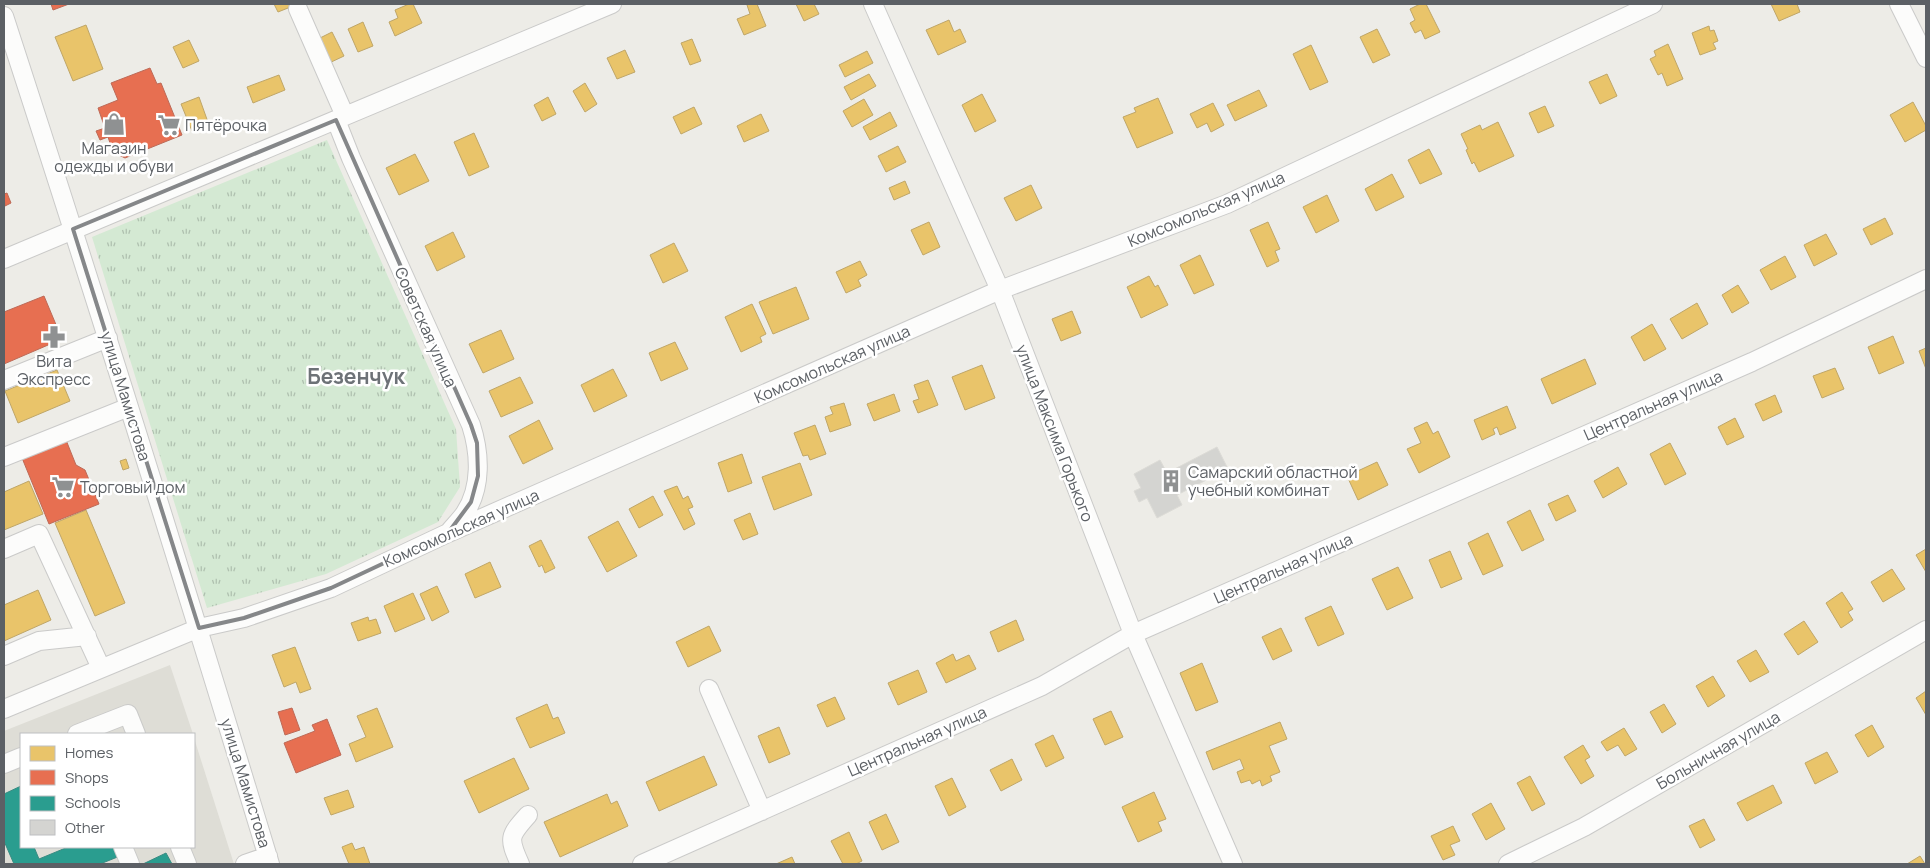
<svg xmlns="http://www.w3.org/2000/svg" width="1930" height="868" font-family="Manrope,sans-serif">
	<style>
		.education { fill: #deddd6 }
		.grass { fill: url(#grass-tufts) }
		.homes { fill: #e9c46a; stroke: #bfa668 }
		.shops { fill: #e76f51; stroke: #bd6a57 }
		.schools { fill: #2a9d8f; stroke: #398b82 }
		.building { fill: #d4d4d1; stroke: #dcdbd6 }
		.lines { fill: none; stroke-linecap: round; stroke-linejoin: round }
		.minor-casing { stroke: #cacac9; stroke-width: 20 }
		.minor { stroke: #fcfcfb; stroke-width: 18 }
		.marked { fill: none; stroke: #858789; stroke-width: 4; stroke-linejoin: round }
		.labels { text-anchor: middle; stroke-width: 5; stroke-linejoin: round; paint-order: stroke }
		.poi-label { font-size: 16px; fill: #5c6065; stroke: #fff; text-anchor: start }
		.street-label { font-size: 16px; fill: #5c6065; stroke: #fff }
		.district-label { font-size: 21px; font-weight: bold; fill: #6d7277; stroke: #fff }
	</style>
	<defs>
		<pattern id="grass-tufts" width="24" height="20" patternUnits="userSpaceOnUse" patternTransform="scale(1.25)"><rect width="24" height="20" fill="#d4e9d3"/><path d="M3 7l-1-3M5 7V3M7 7l1-3M15 17l-1-3M17 17v-4M19 17l1-3" fill="none" stroke="#afc0af"/></pattern>
	</defs>
	<rect width="100%" height="100%" fill="#edece7"/>
	<path class="education" d="M170 665 193 734H21V847H194V738L234 864H4V731Z"/>
	<path class="grass" d="M327 140 456 429 460 487 438 522 326 574 207 608 92 237Z"/>
	<path class="homes" d="M274 4H298L278 12Z
		M409 4H413L422 23 395 36 389 22 398 18 395 10Z
		M749 4H757L766 26 744 35 737 19 750 14 747 5Z
		M796 4H814L819 14 804 21Z
		M1420 4H1426L1440 32 1425 39 1421 30 1415 33 1410 23 1415 20 1410 9Z
		M1771 4H1797L1800 12 1779 21Z
		M949 20 954 32 960 29 966 42 938 55 926 30Z
		M363 22 373 46 358 52 348 29Z
		M86 25 103 69 73 81 55 37Z
		M1709 26 1710 31 1714 30 1718 41 1713 43 1716 49 1700 55 1692 33Z
		M1377 29 1390 55 1373 63 1360 37Z
		M332 32 344 56 327 64 316 40Z
		M692 39 701 61 690 65 681 43Z
		M189 40 199 61 183 68 173 47Z
		M1668 44 1683 79 1667 86 1662 73 1658 75 1650 59 1656 56 1654 51Z
		M1311 45 1328 82 1310 90 1293 54Z
		M625 50 635 72 617 79 607 58Z
		M867 51 873 63 845 77 839 65Z
		M869 74 876 86 851 100 844 87Z
		M1607 74 1617 96 1600 104 1589 82Z
		M279 75 285 90 253 103 247 87Z
		M585 83 597 104 585 112 573 91Z
		M1259 90 1267 106 1235 121 1227 105Z
		M982 94 996 121 975 132 962 105Z
		M199 97 209 125 192 131 181 104Z
		M548 97 556 114 542 121 534 105Z
		M1158 98 1173 133 1137 148 1123 117 1136 112 1134 108Z
		M864 99 873 115 852 127 843 111Z
		M1913 102 1926 126V130L1905 142 1890 115Z
		M1213 103 1224 125 1211 132 1207 123 1197 128 1190 114Z
		M1545 106 1554 126 1538 133 1529 113Z
		M694 107 702 124 681 134 673 117Z
		M890 112 897 126 870 140 863 127Z
		M761 114 769 131 744 142 737 126Z
		M1498 122 1514 156 1479 172 1474 162 1472 164 1466 150 1468 149 1461 134 1480 125 1482 130Z
		M474 133 489 167 469 176 454 142Z
		M898 146 906 162 886 172 878 156Z
		M1429 149 1442 174 1420 184 1408 160Z
		M415 154 429 181 399 195 386 168Z
		M1392 174 1404 197 1376 211 1365 189Z
		M905 181 910 193 894 200 889 188Z
		M1031 185 1042 208 1016 221 1004 198Z
		M1327 195 1339 221 1316 233 1303 207Z
		M1885 218 1893 234 1871 245 1863 229Z
		M929 222 940 247 923 255 911 230Z
		M1268 222 1280 249 1275 251 1279 261 1267 267 1250 230Z
		M453 232 465 257 437 271 425 246Z
		M1826 234 1837 254 1814 266 1804 245Z
		M674 243 688 271 663 283 650 255Z
		M1200 255 1214 285 1194 294 1180 265Z
		M1785 256 1796 277 1771 290 1760 270Z
		M860 261 867 275 858 280 861 286 846 293 836 272Z
		M1149 276 1155 287 1158 285 1168 305 1141 318 1127 287Z
		M1738 285 1749 303 1732 313 1722 295Z
		M796 287 809 319 773 334 759 302Z
		M1697 303 1708 324 1682 339 1670 319Z
		M752 304 766 334 760 337 762 342 741 352 725 317Z
		M1072 311 1081 333 1061 341 1052 319Z
		M1652 324 1666 349 1644 361 1631 337Z
		M501 330 514 359 483 373 469 344Z
		M1893 336 1904 363 1879 374 1868 347Z
		M675 342 688 369 661 381 649 353Z
		M1926 348V369L1919 351Z
		M1585 359 1596 384 1552 404 1541 379Z
		M982 365 995 398 965 410 952 377Z
		M1835 368 1844 389 1822 398 1813 376Z
		M613 369 627 396 594 412 581 385Z
		M57 370 70 401 18 423 5 391Z
		M520 377 533 403 501 417 489 391Z
		M928 380 938 405 918 413 913 401 919 399 914 385Z
		M894 394 900 411 874 421 867 404Z
		M1775 395 1782 412 1763 421 1755 404Z
		M844 403 851 425 830 432 825 417 833 414 830 407Z
		M1507 406 1516 428 1500 435 1497 427 1493 429 1495 434 1482 440 1474 420Z
		M1735 418 1744 437 1727 445 1718 427Z
		M539 420 553 449 523 464 509 436Z
		M1427 422 1433 434 1438 431 1450 457 1419 473 1407 449 1421 443 1414 428Z
		M815 425 826 454 810 460 808 455 803 456 794 433Z
		M1670 443 1686 474 1665 485 1650 454Z
		M742 454 752 483 728 492 718 463Z
		M126 459 129 468 123 470 120 461Z
		M1377 462 1388 485 1358 500 1347 476Z
		M800 463 812 495 774 510 762 477Z
		M1618 467 1627 484 1603 498 1594 481Z
		M29 481 43 514 4 530V492Z
		M677 486 683 499 688 496 693 507 688 509 695 524 684 530 664 491Z
		M1568 495 1576 511 1556 521 1548 504Z
		M653 496 663 515 639 528 629 509Z
		M86 510 125 603 95 616 55 523Z
		M1530 510 1544 540 1522 551 1507 522Z
		M750 513 758 534 743 540 734 520Z
		M618 521 637 556 607 572 588 537Z
		M1488 533 1503 566 1483 575 1468 543Z
		M541 540 555 568 545 573 542 565 539 567 529 546Z
		M1926 549V572L1916 555Z
		M1450 551 1462 579 1441 588 1429 560Z
		M490 562 501 587 475 598 465 574Z
		M1398 567 1413 598 1387 610 1372 579Z
		M1892 569 1905 589 1883 602 1871 582Z
		M437 586 449 612 432 621 420 594Z
		M38 590 51 620 4 641V605Z
		M1842 592 1853 609 1848 612 1853 620 1841 628 1826 603Z
		M413 593 425 619 395 632 384 606Z
		M1331 606 1344 634 1318 646 1305 618Z
		M368 617 369 621 376 619 381 633 358 641 351 623Z
		M1016 620 1024 640 998 652 990 632Z
		M1804 621 1818 642 1798 655 1784 634Z
		M709 626 721 651 688 667 676 642Z
		M1281 628 1292 651 1273 660 1262 637Z
		M295 647 311 689 300 693 296 682 284 687 272 655Z
		M1756 650 1769 672 1750 682 1737 661Z
		M953 654 956 661 969 655 976 669 946 683 936 663Z
		M1202 663 1218 702 1196 711 1180 673Z
		M918 670 927 692 898 705 888 683Z
		M1713 676 1725 696 1708 707 1696 686Z
		M1926 691V715L1916 698Z
		M835 697 845 719 827 727 817 705Z
		M547 704 553 719 558 717 565 733 530 748 516 718Z
		M1664 704 1676 724 1662 733 1650 712Z
		M377 708 393 747 356 762 349 744 366 737 357 716Z
		M1111 711 1123 737 1105 745 1093 719Z
		M1280 722 1287 739 1269 746 1280 772 1270 776 1272 781 1262 786 1260 780 1252 784 1250 780 1241 783 1237 772 1244 769 1240 759 1213 770 1206 752Z
		M1872 725 1884 747 1868 757 1855 735Z
		M779 727 790 754 769 763 758 736Z
		M1624 728 1637 749 1625 756 1618 745 1607 751 1601 742Z
		M1053 735 1064 758 1046 767 1035 744Z
		M1583 745 1590 757 1585 760 1594 776 1581 784 1564 757Z
		M1827 752 1838 772 1815 784 1805 763Z
		M704 756 717 785 659 811 646 782Z
		M514 758 529 789 479 813 464 781Z
		M1012 759 1022 780 1001 791 990 770Z
		M1530 776 1545 804 1532 811 1517 783Z
		M952 778 966 807 949 816 935 786Z
		M1773 785 1782 803 1747 821 1737 803Z
		M348 790 354 807 331 815 324 798Z
		M1154 792 1166 819 1158 822 1162 831 1138 842 1122 807Z
		M607 794 611 804 617 801 628 826 560 857 544 822Z
		M1491 803 1505 829 1486 840 1472 814Z
		M886 814 899 842 882 850 869 822Z
		M1704 819 1715 840 1700 848 1689 826Z
		M1453 826 1460 841 1450 845 1455 855 1443 860 1431 836Z
		M849 832 862 861 856 864H843L831 841Z
		M352 843 355 850 364 847 370 864H349L342 847Z
		M1920 856 1925 864H1907Z
		M792 857 795 864H776Z"/>
	<path class="shops" d="M51 4H69L53 10Z
		M150 68 157 84 161 83 182 135 125 158 113 152 108 137 100 140 96 131 105 128 98 108 118 100 111 83Z
		M7 193 11 203 5 206 4 194Z
		M44 296 62 339 4 364V312Z
		M64 435 76 465 85 470 99 504 49 524 20 453Z
		M292 708 300 730 285 735 278 712Z
		M327 719 341 755 296 773 284 743 315 731 312 725Z"/>
	<path class="schools" d="M21 786V847H34L39 859 68 847H116L120 856 100 864H14L4 841V794Z
		M166 853 172 864H143Z"/>
	<path class="building" d="M1217 447 1228 469 1177 495 1182 505 1157 518 1147 498 1139 502 1134 491 1141 488 1134 474 1160 460 1167 473Z"/>
	<g class="lines">
		<defs>
			<path id="minor" d="M873 4 1000 290 1133 634 1233 864
				M1899 4 1926 58
				M298 9 345 116
				M4 16C96 298 184 581 270 864
				M336 120 351 158 471 425C480 453 482 487 465 513 461 519 455 525 450 531
				M4 259 612 4
				M4 380 108 338
				M4 457 129 407
				M4 549 39 534 101 668
				M4 656 39 641 87 636
				M709 689 762 811
				M4 709 199 628 244 618 331 588 448 533 1000 290 1227 204 1653 4
				M77 734 128 714 136 734
				M4 764 21 757
				M123 847 130 864
				M180 847 187 864
				M245 864 268 856
				M520 864C508 838 509 836 528 815
				M642 864 1042 686 1133 634 1752 362 1926 279
				M1508 864 1584 827 1926 630"/>
		</defs>
		<use href="#minor" class="minor-casing"/>
		<use href="#minor" class="minor"/>
	</g>
	<path class="marked" d="M336 120 471 425 477 443 478 476 471 502 448 533 331 588 244 618 199 628 73 229Z"/>
	<defs>
		<symbol id="shop-bare" viewBox="-9 -9 18 18"><path d="M-5-2.5h2.3a2.7 3.5 0 0 1 5.4 0H5L5.5 6h-11ZM-1.5-2.5h3a1.5 2.3 0 0 0-3 0Z" fill="#8f9192" stroke="#fff" stroke-width="2.5" paint-order="stroke"/></symbol>
		<symbol id="supermarket-bare" viewBox="-9 -9 18 18"><path d="M-6-5.5h2.5l.6 2H6L4.5 2H-2.5L-4.4-4H-6ZM-1.5 3.2a1.3 1.3 0 1 0 .1 0ZM3 3.2a1.3 1.3 0 1 0 .1 0Z" fill="#8f9192" stroke="#fff" stroke-width="2.5" paint-order="stroke"/></symbol>
		<symbol id="pharmacy-bare" viewBox="-9 -9 18 18"><path d="M-2-6h4v4h4v4h-4v4h-4v-4h-4v-4h4Z" fill="#8f9192" stroke="#fff" stroke-width="2.5" paint-order="stroke"/></symbol>
		<symbol id="building-bare" viewBox="-9 -9 18 18"><path d="M-4-6H4V6H1V3H-1V6H-4ZM-2.5-4.3h1.7v1.8h-1.7ZM.8-4.3h1.7v1.8H.8ZM-2.5-1h1.7V.8h-1.7ZM.8-1h1.7V.8H.8Z" fill="#8f9192" stroke="#fff" stroke-width="2.5" paint-order="stroke"/></symbol>
	</defs>
	<g fill-rule="evenodd">
		<use href="#shop-bare" x="98" y="108" width="32" height="32"/>
		<use href="#supermarket-bare" x="153" y="109" width="32" height="32"/>
		<use href="#pharmacy-bare" x="38" y="321" width="32" height="32"/>
		<use href="#building-bare" x="1155" y="465" width="32" height="32"/>
		<use href="#supermarket-bare" x="47" y="471" width="32" height="32"/>
	</g>
	<g class="labels">
		<g class="poi-label">
			<text x="185" y="131">Пятёрочка</text>
			<text x="114" y="154" text-anchor="middle">Магазин<tspan x="114" dy="18">одежды и обуви</tspan></text>
			<text x="54" y="367" text-anchor="middle">Вита<tspan x="54" dy="18">Экспресс</tspan></text>
			<text x="1188" y="478">Самарский областной<tspan x="1188" dy="18">учебный комбинат</tspan></text>
			<text x="80" y="493">Торговый дом</text>
		</g>
		<g class="street-label">
			<text transform="translate(1206 209) rotate(-23)" y="6">Комсомольская улица</text>
			<text transform="translate(426 327) rotate(66)" y="6">Советская улица</text>
			<text transform="translate(832 364) rotate(-24)" y="6">Комсомольская улица</text>
			<text transform="translate(126 396) rotate(73)" y="6">улица Мамистова</text>
			<text transform="translate(1653 405) rotate(-24)" y="6">Центральная улица</text>
			<text transform="translate(1055 433) rotate(69)" y="6">улица Максима Горького</text>
			<text transform="translate(461 528) rotate(-24)" y="6">Комсомольская улица</text>
			<text transform="translate(1283 568) rotate(-24)" y="6">Центральная улица</text>
			<text transform="translate(917 741) rotate(-24)" y="6">Центральная улица</text>
			<text transform="translate(1718 750) rotate(-30)" y="6">Больничная улица</text>
			<text transform="translate(246 783) rotate(73)" y="6">улица Мамистова</text>
		</g>
		<g class="district-label">
			<text x="356" y="384">Безенчук</text>
		</g>
	</g>
	<rect width="1930" height="868" fill="none" stroke="#5c6065" stroke-width="10"/>
	<rect x="20" y="733" width="175" height="115" fill="#ffffff" stroke="#bebfc1"/>
	<rect x="30" y="746" width="25" height="15" fill="#e9c46a" stroke="#bebfc1"/>
	<text x="65" y="758" font-size="15" fill="#5c6065">Homes</text>
	<rect x="30" y="770" width="25" height="15" fill="#e76f51" stroke="#bebfc1"/>
	<text x="65" y="783" font-size="15" fill="#5c6065">Shops</text>
	<rect x="30" y="796" width="25" height="15" fill="#2a9d8f" stroke="#bebfc1"/>
	<text x="65" y="808" font-size="15" fill="#5c6065">Schools</text>
	<rect x="30" y="820" width="25" height="15" fill="#d4d4d1" stroke="#bebfc1"/>
	<text x="65" y="833" font-size="15" fill="#5c6065">Other</text>
</svg>
